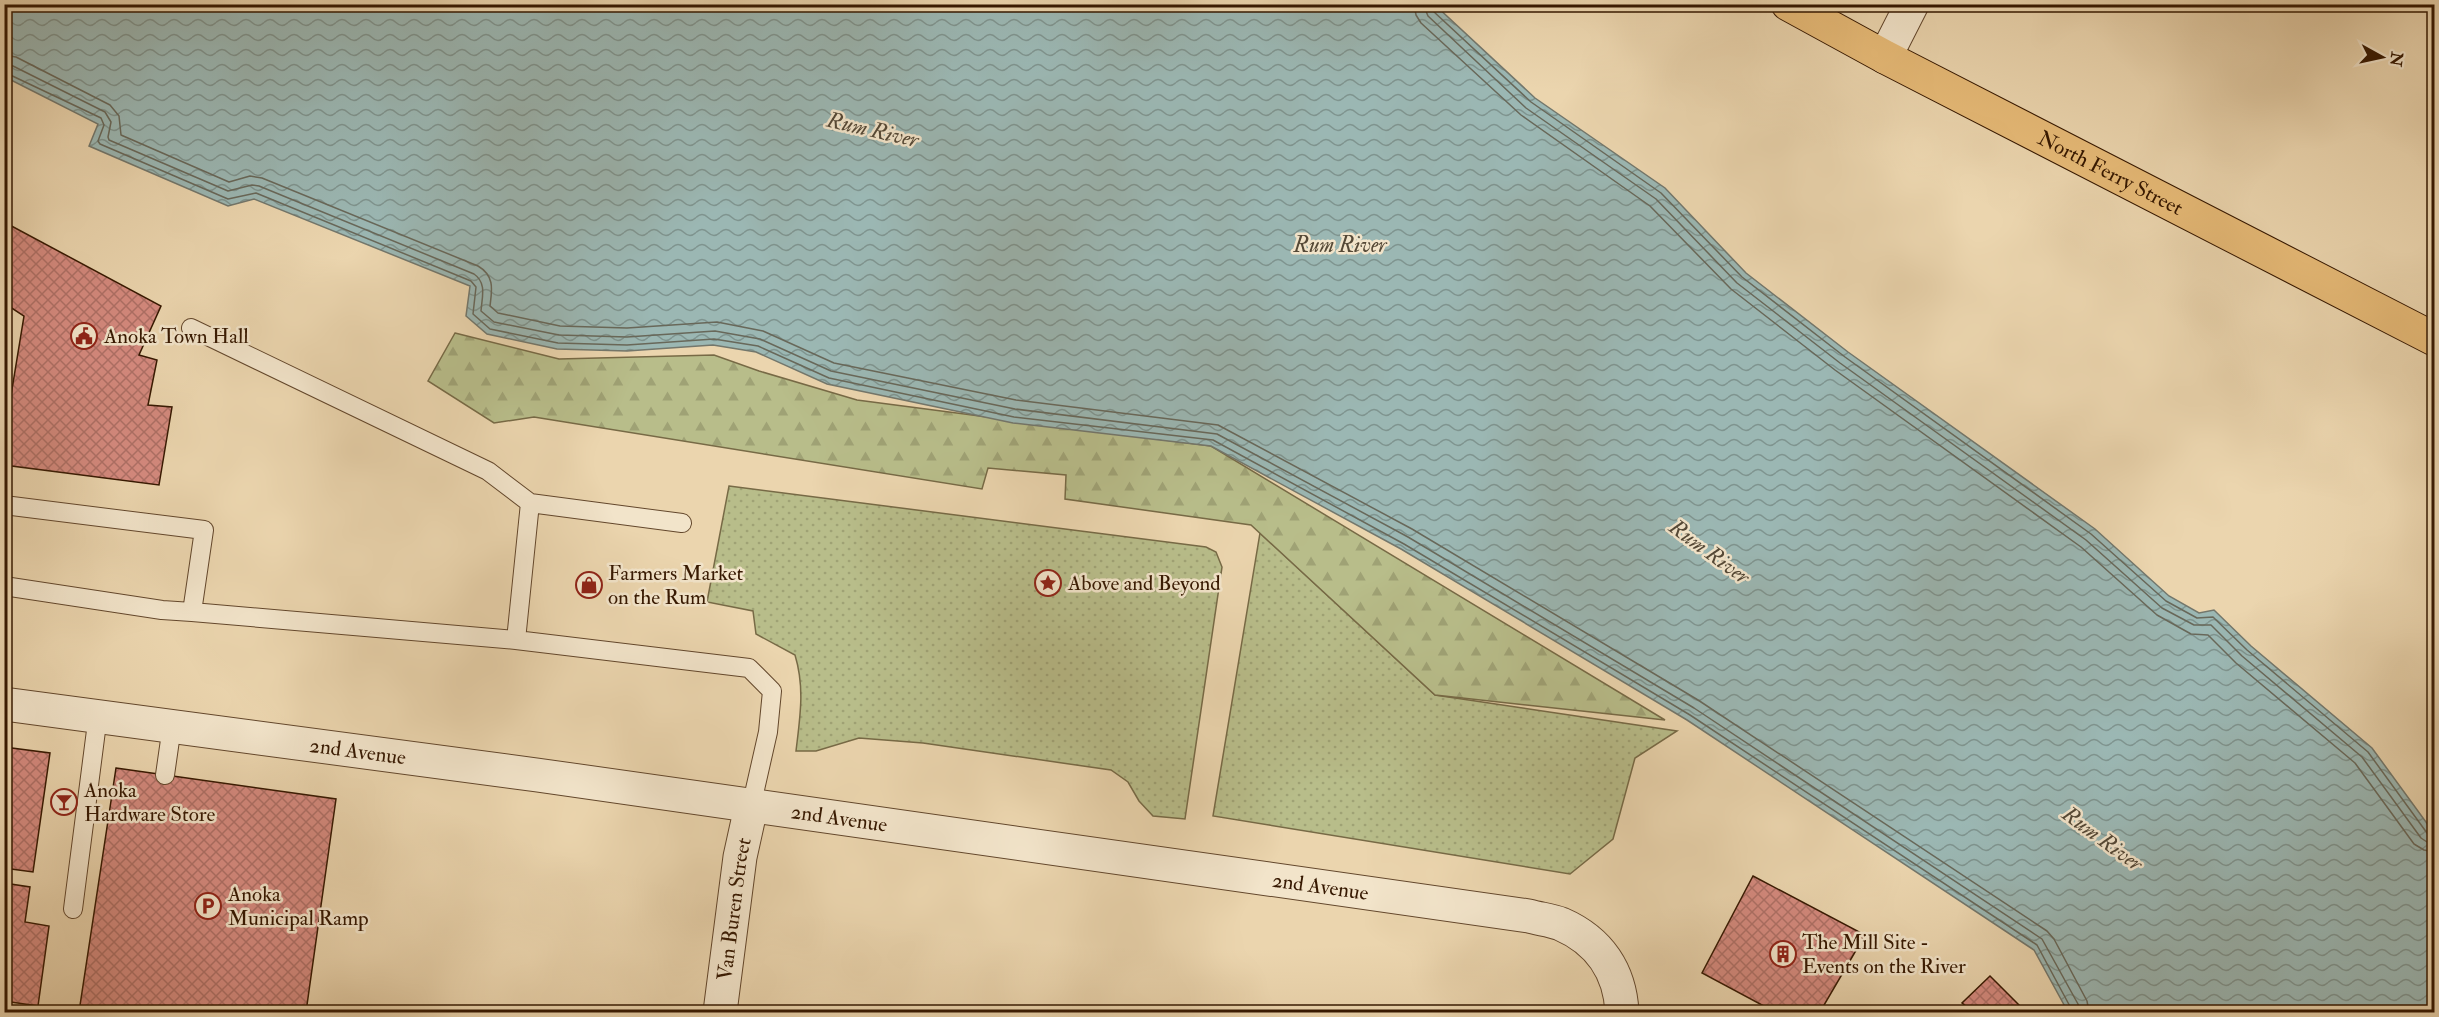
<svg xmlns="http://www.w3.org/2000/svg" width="2439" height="1017" font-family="'IM FELL Double Pica',serif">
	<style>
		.grass { fill: url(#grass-dots); stroke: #776a46; stroke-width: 1.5 }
		.forest { fill: url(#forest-firs); stroke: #776a46; stroke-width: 1.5 }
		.water { fill: url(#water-waves); stroke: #73776c; stroke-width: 1.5 }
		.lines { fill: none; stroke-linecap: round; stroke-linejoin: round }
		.shore { stroke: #68685a; stroke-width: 1.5 }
		.building { fill: url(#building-cross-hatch); stroke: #361801; stroke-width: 1.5 }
		.lane-casing { stroke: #63472c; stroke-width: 20 }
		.street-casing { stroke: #63472c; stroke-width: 35 }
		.highway-casing { stroke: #361801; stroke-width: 35 }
		.lane { stroke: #f2e4ca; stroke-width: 18 }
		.street { stroke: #f2e4ca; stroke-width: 33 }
		.highway { stroke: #e6ba77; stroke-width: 33 }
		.labels { text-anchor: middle; stroke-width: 5; stroke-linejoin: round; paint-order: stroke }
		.street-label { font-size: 21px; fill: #361801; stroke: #f2e4ca }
		.poi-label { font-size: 21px; fill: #361801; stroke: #f2e4ca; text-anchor: start }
		.water-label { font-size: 22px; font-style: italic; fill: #544836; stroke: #f2e4ca }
	</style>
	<defs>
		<pattern id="grass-dots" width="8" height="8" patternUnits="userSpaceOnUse" patternTransform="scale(1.5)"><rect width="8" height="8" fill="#b8bd8a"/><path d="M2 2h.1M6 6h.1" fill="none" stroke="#9fa275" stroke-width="1.8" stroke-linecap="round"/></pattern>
		<pattern id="forest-firs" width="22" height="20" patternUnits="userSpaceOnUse" patternTransform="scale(1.5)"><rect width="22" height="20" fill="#b8bd8a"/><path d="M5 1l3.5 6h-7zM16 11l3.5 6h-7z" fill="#9fa275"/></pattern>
		<pattern id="water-waves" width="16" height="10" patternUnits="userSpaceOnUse" patternTransform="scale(1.5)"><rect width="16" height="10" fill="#9bb7b3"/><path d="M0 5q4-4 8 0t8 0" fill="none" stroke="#7f948f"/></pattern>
		<pattern id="building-cross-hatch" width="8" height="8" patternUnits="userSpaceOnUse" patternTransform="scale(1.5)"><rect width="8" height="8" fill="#d58a7f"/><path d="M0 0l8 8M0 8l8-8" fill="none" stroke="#ae7066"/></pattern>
	</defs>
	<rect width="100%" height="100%" fill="#ebd5ae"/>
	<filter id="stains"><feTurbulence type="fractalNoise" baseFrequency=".00333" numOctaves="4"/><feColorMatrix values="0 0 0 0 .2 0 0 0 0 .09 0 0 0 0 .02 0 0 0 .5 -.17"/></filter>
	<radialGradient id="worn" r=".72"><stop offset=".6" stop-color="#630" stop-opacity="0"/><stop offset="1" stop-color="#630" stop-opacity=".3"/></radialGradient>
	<path class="grass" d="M729 486 1206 547 1216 552 1222 567 1185 819 1153 816 1139 801 1128 782 1111 770 923 743 859 738 816 751H796C800 717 805 688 795 655L756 634 753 611 707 602Z
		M1260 533 1435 695 1677 731 1635 758 1613 839 1570 874 1213 816Z"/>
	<path class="forest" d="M455 333 559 359 714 355 759 371 857 400 1211 446 1665 720 1435 695 1251 525 1065 499 1066 475 988 468 982 489 534 417 494 423 428 381Z"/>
	<path class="water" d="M4 5H1435L1535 98 1665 188 1746 273 1848 352 2095 529 2169 596 2199 613 2214 610 2251 646 2372 748 2434 833V1012H2068L2034 950 1687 720 1401 549 1211 446 1013 423 827 384 756 352 713 345 627 351 557 349 487 334 466 316 470 286 254 199 228 206 89 146 98 124 5 77Z"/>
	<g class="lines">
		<path class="shore" d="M1414 4 1416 15 1421 23 1521 115 1650 206 1731 289 1835 370 2081 547 2157 615 2191 634 2208 635 2236 663 2355 763 2414 844 2424 850 2434 852
			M1423 4 1428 16 1526 108 1656 199 1737 283 1840 363 2086 540 2162 608 2194 625H2211L2242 656 2362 757 2421 838 2427 842 2434 843
			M1431 4 1433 11 1531 102 1661 193 1742 277 1845 357 2091 534 2166 601 2197 618 2213 617 2247 650 2368 752 2427 833 2434 836
			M4 55 16 57 110 105 119 116 121 135 229 182 250 176 262 178 478 266C495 276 492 290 490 306L498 313 560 326 627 328 717 322 763 331 834 363 1016 400 1218 425 1412 529 1698 700 2047 931 2054 939 2087 1001 2089 1012
			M4 64 13 66 105 112 111 122 108 137 109 140 228 191 252 185 259 186 474 274C487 283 482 297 481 311L494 322 559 335 627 337 715 331 760 339 831 371 1015 409 1217 434 1408 537 1694 708 2042 939 2078 1004 2080 1012
			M4 72 101 118 104 125 98 141 100 144 228 199 256 193 471 281 476 287 473 314 490 329 558 343 627 345 714 339 758 346 829 378 1014 417 1213 440 1404 544 1690 715 2037 945 2073 1012"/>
	</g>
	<path class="building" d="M4 222 161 306 139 355 157 360 148 405 172 407 159 485 4 465V438L24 316 4 303Z
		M4 747 50 753 33 872 4 868Z
		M116 768 336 799 306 1012H79Z
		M1753 876 1865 935 1820 1012H1775L1702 973Z
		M4 883 30 887 25 922 49 926 38 1006 4 1001Z
		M1990 976 2026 1012H1973L1962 1003Z"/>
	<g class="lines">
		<defs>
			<path id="lane" d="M191 328 488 471 530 503
				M4 505 204 530 192 612 516 640 749 668 772 691 768 732 751 807
				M4 586 162 610 192 612
				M516 640 530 503 682 523
				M165 775 172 726
				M73 909 98 715"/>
			<g id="street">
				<path d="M1885 57 1912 4"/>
				<path id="s1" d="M4 704 537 775 1529 916C1539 919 1551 920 1561 924 1600 941 1620 972 1622 1012"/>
				<path id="s2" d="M720 1012 740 857 751 807"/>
			</g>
			<g id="highway">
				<path id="s3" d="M1788 4 1885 57 2434 339"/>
			</g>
		</defs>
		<use href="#lane" class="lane-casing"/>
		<use href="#street" class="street-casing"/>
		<use href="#highway" class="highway-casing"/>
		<use href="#lane" class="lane"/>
		<use href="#street" class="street"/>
		<use href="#highway" class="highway"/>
	</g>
	<defs>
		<symbol id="civic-ring" viewBox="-11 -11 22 22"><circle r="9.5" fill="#f2e4ca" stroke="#8f2418" stroke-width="1.5"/><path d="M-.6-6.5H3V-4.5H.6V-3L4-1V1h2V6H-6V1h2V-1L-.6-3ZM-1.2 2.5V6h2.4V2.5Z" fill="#8f2418"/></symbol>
		<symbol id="sight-ring" viewBox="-11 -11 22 22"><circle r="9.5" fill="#f2e4ca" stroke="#8f2418" stroke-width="1.5"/><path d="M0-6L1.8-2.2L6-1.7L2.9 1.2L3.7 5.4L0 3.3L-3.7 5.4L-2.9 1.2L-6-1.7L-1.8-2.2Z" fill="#8f2418"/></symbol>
		<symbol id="shop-ring" viewBox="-11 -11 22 22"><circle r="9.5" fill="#f2e4ca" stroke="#8f2418" stroke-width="1.5"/><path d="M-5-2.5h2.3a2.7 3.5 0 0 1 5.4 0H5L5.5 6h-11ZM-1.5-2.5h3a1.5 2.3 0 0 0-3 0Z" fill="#8f2418"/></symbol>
		<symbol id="bar-ring" viewBox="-11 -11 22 22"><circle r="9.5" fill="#f2e4ca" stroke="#8f2418" stroke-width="1.5"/><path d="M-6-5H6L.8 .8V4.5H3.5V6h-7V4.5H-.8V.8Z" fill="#8f2418"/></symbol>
		<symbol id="parking-ring" viewBox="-11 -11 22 22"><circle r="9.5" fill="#f2e4ca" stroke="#8f2418" stroke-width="1.5"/><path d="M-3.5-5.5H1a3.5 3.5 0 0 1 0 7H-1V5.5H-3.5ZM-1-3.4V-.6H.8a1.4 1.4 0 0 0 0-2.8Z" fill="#8f2418"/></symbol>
		<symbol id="building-ring" viewBox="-11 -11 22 22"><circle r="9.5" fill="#f2e4ca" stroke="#8f2418" stroke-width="1.5"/><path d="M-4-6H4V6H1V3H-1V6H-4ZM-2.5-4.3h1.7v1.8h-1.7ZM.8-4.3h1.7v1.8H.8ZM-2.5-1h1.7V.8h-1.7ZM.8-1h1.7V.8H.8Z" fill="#8f2418"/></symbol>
	</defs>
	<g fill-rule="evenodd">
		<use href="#civic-ring" x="69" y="321" width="30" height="30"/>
		<use href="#sight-ring" x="1033" y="568" width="30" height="30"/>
		<use href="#shop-ring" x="574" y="570" width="30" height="30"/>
		<use href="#bar-ring" x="49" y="787" width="30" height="30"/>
		<use href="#parking-ring" x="193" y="891" width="30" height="30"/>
		<use href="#building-ring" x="1768" y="939" width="30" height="30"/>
	</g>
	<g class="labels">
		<g class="street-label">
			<text dy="7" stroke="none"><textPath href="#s3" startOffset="364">North Ferry Street</textPath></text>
			<text dy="7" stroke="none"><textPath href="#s1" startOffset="357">2nd Avenue</textPath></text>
			<text dy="7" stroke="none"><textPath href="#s1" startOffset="843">2nd Avenue</textPath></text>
			<text dy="7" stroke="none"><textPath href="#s1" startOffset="1329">2nd Avenue</textPath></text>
			<text dy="7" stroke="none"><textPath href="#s2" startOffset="104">Van Buren Street</textPath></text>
		</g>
		<g class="poi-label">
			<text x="104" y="343">Anoka Town Hall</text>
			<text x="608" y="580">Farmers Market<tspan x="608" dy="24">on the Rum</tspan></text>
			<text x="1068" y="590">Above and Beyond</text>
			<text x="84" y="797">Anoka<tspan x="84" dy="24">Hardware Store</tspan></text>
			<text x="228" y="901">Anoka<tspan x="228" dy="24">Municipal Ramp</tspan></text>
			<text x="1802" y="949">The Mill Site -<tspan x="1802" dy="24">Events on the River</tspan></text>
		</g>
		<g class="water-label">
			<text transform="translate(873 129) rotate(13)" y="8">Rum River</text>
			<text x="1340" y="252">Rum River</text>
			<text transform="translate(1710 551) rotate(36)" y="8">Rum River</text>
			<text transform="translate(2103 838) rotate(36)" y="8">Rum River</text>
		</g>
	</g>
	<rect width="2439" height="1017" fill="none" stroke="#ebd5ae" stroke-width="24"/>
	<rect x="6" y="6" width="2427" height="1005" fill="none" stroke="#361801" stroke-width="3"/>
	<rect x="12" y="12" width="2415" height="993" fill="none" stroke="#361801" stroke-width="1.5"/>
	<g transform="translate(2382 57) rotate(98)" stroke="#f2e4ca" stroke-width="4.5" paint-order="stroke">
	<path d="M0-4.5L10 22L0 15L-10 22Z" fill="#361801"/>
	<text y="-9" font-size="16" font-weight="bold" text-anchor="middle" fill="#361801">N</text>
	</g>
	<rect width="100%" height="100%" filter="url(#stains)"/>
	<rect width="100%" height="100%" fill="url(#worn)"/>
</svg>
